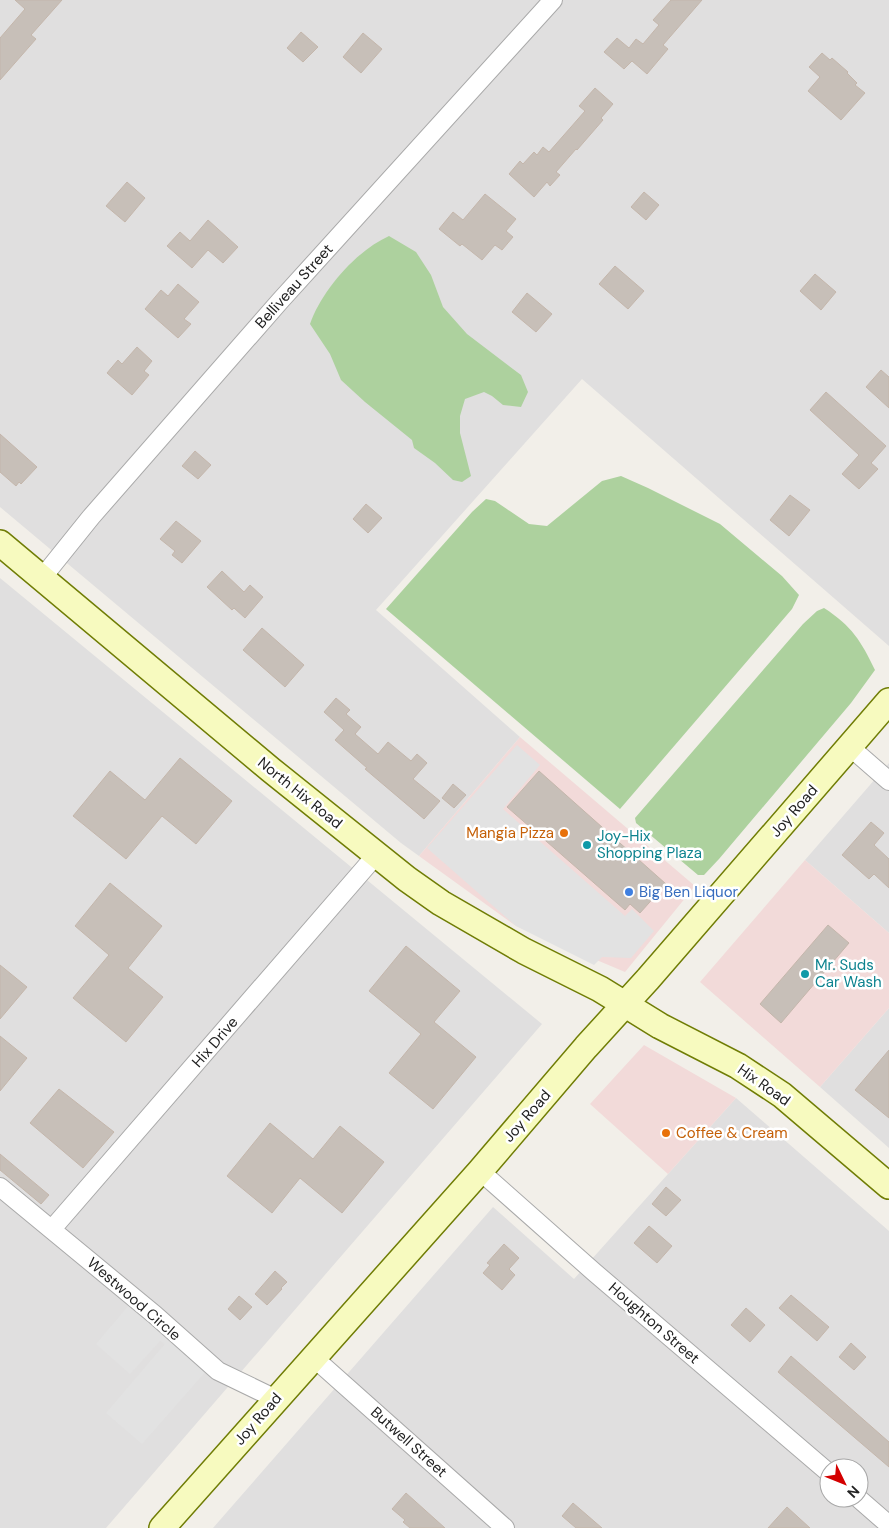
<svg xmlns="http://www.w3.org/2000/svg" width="889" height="1528" font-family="'DM Sans',sans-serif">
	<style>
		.residential { fill: #e0dfdf; fill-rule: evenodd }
		.commercial { fill: #f2dad9 }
		.forest { fill: #add19e }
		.parking { fill: #e2e2e2 }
		.building { fill: #c7bfb8; stroke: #c4b6ab }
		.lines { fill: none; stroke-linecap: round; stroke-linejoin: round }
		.street-casing { stroke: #a9a9a9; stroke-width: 20 }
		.secondary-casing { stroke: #707d05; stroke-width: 28 }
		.street { stroke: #fff; stroke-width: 18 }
		.secondary { stroke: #f7fabf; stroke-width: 25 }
		.food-dot { fill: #e8710a; stroke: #fff; stroke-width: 2 }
		.culture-dot { fill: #0f9aa8; stroke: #fff; stroke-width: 2 }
		.shop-dot { fill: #3f7fe0; stroke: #fff; stroke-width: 2 }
		.labels { text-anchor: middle; stroke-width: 5; stroke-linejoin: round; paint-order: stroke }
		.street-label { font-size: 15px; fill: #222; stroke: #fff }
		.food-label { font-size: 15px; fill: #c56008; stroke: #fff; text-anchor: end }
		.culture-label { font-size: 15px; fill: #0d838f; stroke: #fff; text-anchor: start }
		.shop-label { font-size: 15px; fill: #366cbe; stroke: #fff; text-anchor: start }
	</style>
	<rect width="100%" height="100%" fill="#f2efe9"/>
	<path class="residential" d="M0 0H889V646L582 379 376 610 520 737 419 856 401 843 0 507Z
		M0 578 542 1024 106 1528H0Z
		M889 763V933L805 860Z
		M889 1008V1148L820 1087Z
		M736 1098 889 1231V1528H213L493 1207 574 1279ZM829 1468H859V1498H829Z"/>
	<path class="commercial" d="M520 737 695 886 625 972 516 926 419 856Z
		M805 860 889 933V1008L820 1087 700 982Z
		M644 1045 736 1098 668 1174 590 1104Z"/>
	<path class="forest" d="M389 236 416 252 431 275 443 307 467 334 521 375 528 392 521 407 503 405 492 396 484 392 465 399 460 416V433L471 476 462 482 453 480 435 463 414 448 412 440 365 402 341 380 330 354 310 324C322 290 356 251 389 236Z
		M621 476 648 488 720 524 782 576 799 595 792 609 620 809 386 609 472 512 486 499 495 501 529 524 547 526 602 481Z
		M824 608C852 626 861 641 875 670L851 703 719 859 704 875H698L636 823 635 818 803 624 817 611Z"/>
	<path class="parking" d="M517 745 540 765 503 809 625 916 632 909 654 931 631 958 602 957 594 965 516 926 427 848Z
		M130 1304 207 1370 142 1444 106 1413 165 1344 160 1341 130 1374 96 1344Z"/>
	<path class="building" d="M15 0H62L31 35 36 39 0 80V38L25 9Z
		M671 0H702L663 45 668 49 647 74 632 61 624 69 604 52 617 38 629 48 636 39 643 44 659 25 653 20Z
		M301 32 318 47 303 62 287 48Z
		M363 33 382 49 361 73 343 57Z
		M822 53 830 60 832 58 848 72 847 73 857 83 855 85 865 93 841 120 808 91 820 77 809 67Z
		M595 88 613 104 601 118 603 120 577 150 576 149 556 172 560 175 550 186 547 182 534 197 509 174 520 161 523 164 534 152 537 155 543 147 549 152 585 111 579 106Z
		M127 182 145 198 125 222 106 206Z
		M644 192 659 205 646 220 631 207Z
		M485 194 516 219 506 231 513 237 502 250 495 245 482 260 462 244 460 246 439 229 453 212 463 220Z
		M208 220 238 247 223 263 208 250 192 268 167 246 180 232 190 241Z
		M615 266 644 291 628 309 599 284Z
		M815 274 836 292 821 310 800 291Z
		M178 284 199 302 184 319 191 324 178 338 145 309 161 290 168 296Z
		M527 293 552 314 536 332 512 312Z
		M137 347 152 361 144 371 149 375 132 395 107 373 118 360 122 364Z
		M881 370 889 377V408L866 387Z
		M826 392 886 446 871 463 878 469 859 489 842 474 859 455 810 410Z
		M0 434 37 467 21 484 19 482 16 486 0 472Z
		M195 451 211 465 198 479 182 466Z
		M790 495 810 510 789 536 770 520Z
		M366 504 382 518 368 533 353 519Z
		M176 521 201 541 182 563 172 555 175 551 160 539Z
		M222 571 244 592 250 585 263 597 245 618 234 608 232 610 207 587Z
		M262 628 304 665 285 687 243 650Z
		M336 698 350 710 346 714 361 727 355 734 378 754 388 742 411 761 417 754 427 763 413 779 440 801 424 819 365 769 367 768 335 740 344 730 324 712Z
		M180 758 232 801 196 844 162 816 126 859 73 816 110 771 145 800Z
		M539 771 666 884 640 913 630 904 625 910 507 807Z
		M453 784 466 795 454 808 442 798Z
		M871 822 884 833 874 845 889 859V888L874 874 869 879 842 855Z
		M110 883 162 926 128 968 163 997 126 1042 73 998 109 955 75 926Z
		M828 925 849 943 781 1023 760 1004Z
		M406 946 460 991 434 1022 476 1057 433 1109 389 1073 421 1034 369 991Z
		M0 965 27 987 0 1019Z
		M0 1036 27 1058 0 1091Z
		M889 1050V1118L855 1090Z
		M59 1089 114 1132 83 1168 30 1123Z
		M270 1123 313 1159 340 1126 384 1162 342 1213 300 1178 272 1213 227 1176Z
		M0 1154 49 1195 41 1204 0 1170Z
		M666 1187 681 1200 666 1216 652 1204Z
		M649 1226 672 1246 657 1263 634 1243Z
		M504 1244 519 1258 509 1269 515 1275 502 1290 483 1273 490 1265 487 1263Z
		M275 1271 287 1282 281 1288 282 1289 267 1305 255 1294Z
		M791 1295 829 1327 817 1341 779 1308Z
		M239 1296 252 1307 240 1320 228 1309Z
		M746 1308 765 1325 750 1342 731 1325Z
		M851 1343 866 1357 854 1370 839 1357Z
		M791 1356 889 1442V1467L778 1372Z
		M406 1493 445 1528H410L403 1522 405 1520 392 1509Z
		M573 1503 602 1528H576L562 1516Z
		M787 1507 810 1528H768Z"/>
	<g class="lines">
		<defs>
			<path id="street" d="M42 578 91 517 280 301 553 0
				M850 747 889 781
				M480 1171 594 1272 829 1473
				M0 1187 155 1315 218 1371 276 1399
				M52 1229 377 854
				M313 1357 505 1528
				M858 1498 889 1525"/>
			<path id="secondary" d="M0 543 271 770 407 879 441 903 524 951 600 989 660 1026 738 1066 782 1095 889 1186
				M162 1528 480 1171 586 1047 648 979 889 701"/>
		</defs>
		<use href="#street" class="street-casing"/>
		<use href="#secondary" class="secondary-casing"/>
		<use href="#street" class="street"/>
		<use href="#secondary" class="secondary"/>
	</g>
	<g class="food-dot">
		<circle cx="564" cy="833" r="5"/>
		<circle cx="666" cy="1133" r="5"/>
	</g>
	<g class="culture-dot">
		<circle cx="587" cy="845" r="5"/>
		<circle cx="805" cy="974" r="5"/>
	</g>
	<circle class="shop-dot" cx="629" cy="892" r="5"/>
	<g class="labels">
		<g class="street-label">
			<text transform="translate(294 286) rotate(-48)" y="5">Belliveau Street</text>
			<text transform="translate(300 793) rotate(39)" y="5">North Hix Road</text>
			<text transform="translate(794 811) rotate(-49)" y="5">Joy Road</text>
			<text transform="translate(215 1042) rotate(-49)" y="5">Hix Drive</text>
			<text transform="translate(764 1085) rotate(35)" y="5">Hix Road</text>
			<text transform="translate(527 1116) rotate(-49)" y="5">Joy Road</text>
			<text transform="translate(134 1299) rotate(41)" y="5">Westwood Circle</text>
			<text transform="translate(654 1323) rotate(41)" y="5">Houghton Street</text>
			<text transform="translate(258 1419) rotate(-49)" y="5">Joy Road</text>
			<text transform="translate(409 1442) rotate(42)" y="5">Butwell Street</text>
		</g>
		<g class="food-label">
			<text x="554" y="838">Mangia Pizza</text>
			<text x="676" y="1138" text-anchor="start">Coffee &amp; Cream</text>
		</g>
		<g class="culture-label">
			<text x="597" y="841">Joy-Hix<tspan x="597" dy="17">Shopping Plaza</tspan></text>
			<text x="815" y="970">Mr. Suds<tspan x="815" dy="17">Car Wash</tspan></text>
		</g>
		<g class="shop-label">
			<text x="639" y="897">Big Ben Liquor</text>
		</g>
	</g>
	<g transform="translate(844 1483) rotate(133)"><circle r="24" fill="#ffffff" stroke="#a7a7a7"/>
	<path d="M0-4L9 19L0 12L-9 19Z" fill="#d40000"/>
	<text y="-8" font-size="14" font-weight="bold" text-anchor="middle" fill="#222222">N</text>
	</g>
</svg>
